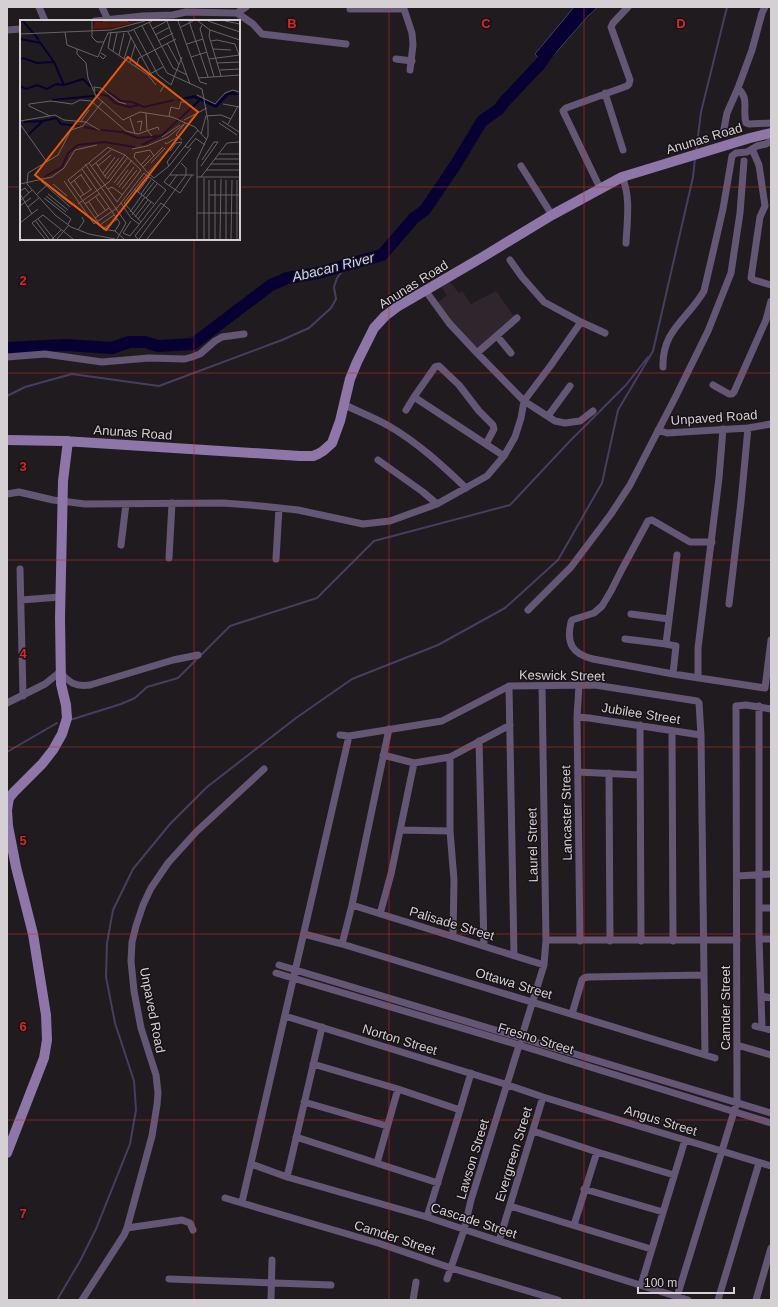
<svg xmlns="http://www.w3.org/2000/svg" width="778" height="1307" font-family="Arial,sans-serif">
	<style>
		.built { fill: #2f252d }
		.water { fill: #070033; stroke: #443e63 }
		.lines { fill: none; stroke-linecap: round; stroke-linejoin: round }
		.stream { stroke: #443e63; stroke-width: 2 }
		.river { stroke: #070033; stroke-width: 12 }
		.street { stroke: #655676; stroke-width: 7 }
		.secondary { stroke: #8e76a9; stroke-width: 10 }
		.grid { fill: none; stroke: #d62828; stroke-width: 1; stroke-opacity: 0.55 }
		.labels { text-anchor: middle; stroke-width: 3; stroke-linejoin: round; paint-order: stroke }
		.street-label { font-size: 13px; fill: #d4d0d3; stroke: #171216 }
		.water-label { font-size: 14px; font-style: italic; fill: #cad3fd; stroke: #171216 }
		.inset-river { fill: none; stroke: #070033; stroke-width: 2 }
		.inset-road { fill: none; stroke: #686367; stroke-width: 1 }
		.view { fill: #e8590c; fill-opacity: 0.15; stroke: #e8590c; stroke-width: 2 }
		.inset-edge { fill: none; stroke: #d4d0d3; stroke-width: 2 }
		.grid-label { font-size: 13px; text-anchor: middle; font-weight: bold; fill: #d62828; stroke: #171216; stroke-width: 3; stroke-linejoin: round; paint-order: stroke }
	</style>
	<rect width="100%" height="100%" fill="#201b1f"/>
	<path class="built" d="M449 281 459 293 462 291 471 304 496 291 516 319 477 350 436 304 447 295 441 287Z"/>
	<path class="water" d="M574 7H598L588 16 545 65 535 54Z"/>
	<g class="lines">
		<path class="stream" d="M696 152 701 112 727 7
			M7 396 25 387 72 374 159 386 282 340 309 328 331 308 336 299 334 287 337 278 347 265
			M70 720 121 704 135 698 147 687 178 678 230 626 317 598 374 541 510 505 569 442 626 385 648 357
			M7 752 57 723
			M57 1300 80 1261 96 1229 130 1144 136 1110 134 1081 115 1023 106 977 107 943 113 910 133 869 170 824 207 787 296 718 352 679 438 645 505 608 558 560 602 483 618 410 653 351 693 177 695 158"/>
		<path class="river" d="M7 348 66 345 112 348 129 342H145L158 346 193 344 271 285 287 278 318 273 382 255 414 218 425 210 456 164 482 121 499 109 504 102 540 64 551 49"/>
		<path class="street" d="M39 7 45 21
			M102 7 108 20
			M350 9H404L412 33 413 45 410 70
			M237 13 253 24 262 34 346 44
			M95 21 143 16 173 15 186 12 237 13 246 7
			M7 30 21 29
			M396 59 412 61
			M738 88C750 100 742 109 746 123L749 124 771 123
			M605 93 623 150
			M723 134 727 113 738 88 752 50 762 13 765 7
			M752 149 759 165 765 206 760 217 751 278 754 280 771 285
			M521 166 552 215
			M622 177C631 196 627 222 626 243
			M600 188 563 111 566 108 627 86 629 84 630 80 611 27 613 23 628 7
			M510 260 522 277 544 302 581 322
			M425 290 449 323 477 353 524 401 555 421 565 423 580 421 593 411
			M497 336 511 353
			M477 353 517 318
			M7 357 45 354 102 362 149 358 185 359 192 357 200 354 215 341 222 337 244 334
			M663 367C662 330 687 320 704 291L723 209 732 156 736 153 747 152 757 146 766 144 771 141
			M713 385 729 394H732L734 392 766 320 771 301
			M414 397 435 367 439 366 459 385 479 411 493 425 494 429 486 444
			M345 405C359 412 375 418 389 426 418 443 442 465 466 488
			M406 410 414 397 504 456
			M548 416 570 386
			M658 430 667 433 748 428 771 424
			M378 460 423 492 437 504
			M7 494 19 492 53 500 85 504 223 503 261 506 298 510 363 524 390 521 437 504 487 476 504 456 515 437 521 418 524 401 551 365 581 322 605 333
			M121 545 126 504
			M677 555 666 644 676 646 673 674 765 688 771 640
			M169 558 172 503
			M276 559 279 508
			M20 569 23 696
			M21 600 60 597
			M729 604 741 502 748 428
			M528 610 571 567 611 514 630 485 676 396 708 331 731 273 740 213 744 161
			M631 614 669 619
			M625 639 666 644
			M673 674 593 659C572 654 566 643 571 622L572 620 594 613 602 606 611 591 621 571 648 521 652 520 690 542H712
			M698 678V648L719 478 723 429
			M509 686 514 955
			M579 686 577 717 580 941
			M7 703 45 684 60 672C70 683 75 687 90 685L173 660 198 655
			M759 706V939L762 1027
			M577 717 589 718 701 735
			M640 725 641 941
			M672 731 673 941
			M340 735 349 736 442 721 509 686 595 685 697 701 699 703 701 735 705 1054
			M479 741 484 946
			M383 755 414 763 450 757 510 725
			M450 757V831L454 880 453 936
			M578 772 640 775
			M609 773 610 941
			M401 830 450 831
			M737 876 771 874
			M352 905 544 965
			M760 908H771
			M380 914 391 874 414 763
			M304 934 342 944 715 1058
			M759 939H771
			M546 940H737
			M342 944 352 905 389 729
			M279 965 771 1113
			M276 973 519 1045 771 1123
			M762 996 771 998
			M572 1014 582 980 584 978 588 977 704 975
			M285 1016 508 1085 543 1097 771 1166
			M755 1026 771 1030
			M737 1045 771 1055
			M313 1064 398 1089 460 1110
			M304 1102 387 1126
			M533 1131 597 1152 674 1175
			M296 1137 438 1183
			M377 1163 398 1089
			M251 1164 287 1177 427 1217 499 1241 688 1300
			M287 1177 322 1027
			M584 1189 663 1212
			M225 1198 378 1243 451 1268 558 1300
			M242 1202 349 736
			M510 1206 651 1249
			M427 1217 460 1110 471 1073
			M574 1225 597 1152
			M127 1228 182 1220 190 1223 193 1230
			M499 1241 543 1097
			M169 1279 331 1285
			M447 1279 464 1230 471 1200 544 965 546 940 542 686
			M641 1285 685 1140
			M82 1300 124 1235 127 1228 152 1136 157 1105 158 1093 156 1075 141 1028 134 991 131 961 132 942 136 926 143 905 151 888 168 863 196 832 264 769
			M271 1300 272 1260
			M413 1300 416 1282
			M676 1300 737 1102 736 706 746 705 771 709
			M718 1300 759 1163
			M756 1300 771 1248"/>
		<path class="secondary" d="M7 440 64 441 300 456H313L318 454 323 451 332 443 340 421 350 379 357 362 374 328 385 316 397 307 481 258 552 215 622 177 750 138 771 133
			M7 1153 44 1058 47 1040 46 1015 33 934 16 867 8 826 7 810 9 798 14 792 42 764 53 750 62 734 67 718 66 705 61 684 60 618 63 481 68 441"/>
	</g>
	<path class="grid" d="M194 7V21M389 7V1300M584 7V1300M7 187H21M239 187H771M194 239V1300M7 373H771M7 560H771M7 747H771M7 934H771M7 1120H771"/>
	<g class="labels">
		<g class="street-label">
			<text transform="translate(704 138) rotate(-17)" y="5">Anunas Road</text>
			<text transform="translate(413 284) rotate(-32)" y="5">Anunas Road</text>
			<text transform="translate(714 417) rotate(-4)" y="5">Unpaved Road</text>
			<text transform="translate(133 432) rotate(4)" y="5">Anunas Road</text>
			<text transform="translate(562 675) rotate(1)" y="5">Keswick Street</text>
			<text transform="translate(641 713) rotate(9)" y="5">Jubilee Street</text>
			<text transform="translate(566 813) rotate(-91)" y="5">Lancaster Street</text>
			<text transform="translate(532 845) rotate(-91)" y="5">Laurel Street</text>
			<text transform="translate(452 923) rotate(17)" y="5">Palisade Street</text>
			<text transform="translate(514 983) rotate(17)" y="5">Ottawa Street</text>
			<text transform="translate(725 1008) rotate(-90)" y="5">Camder Street</text>
			<text transform="translate(153 1010) rotate(79)" y="5">Unpaved Road</text>
			<text transform="translate(536 1038) rotate(17)" y="5">Fresno Street</text>
			<text transform="translate(400 1039) rotate(17)" y="5">Norton Street</text>
			<text transform="translate(661 1120) rotate(17)" y="5">Angus Street</text>
			<text transform="translate(513 1154) rotate(-73)" y="5">Evergreen Street</text>
			<text transform="translate(472 1159) rotate(-73)" y="5">Lawson Street</text>
			<text transform="translate(474 1220) rotate(18)" y="5">Cascade Street</text>
			<text transform="translate(395 1237) rotate(18)" y="5">Camder Street</text>
		</g>
		<g class="water-label">
			<text transform="translate(333 267) rotate(-14)" y="5">Abacan River</text>
		</g>
	</g>
	<g transform="translate(20 20)">
		<rect width="220" height="220" fill="#201b1f"/>
		<path d="M75 1 91 3 120 1 97 7 73 9Z" fill="#58180d"/>
		<path d="M212 71 220 75H209L196 88 174 78 152 81 174 75 196 85 202 76Z" fill="#070033"/>
		<path class="inset-river" d="M3 1 19 20M0 19 21 23M19 21 34 42 44 65 63 59 71 67M0 40 3 38 17 43 34 42M0 66 6 69 17 65 27 69 36 64 44 65M87 71 101 81 112 82 124 87 154 80M76 73 88 76 95 83 109 87 120 85M32 80 74 76M4 102 22 101M64 107 78 110M81 110 103 112 118 118 138 116M8 115 23 101 36 98 41 104 60 106M122 125 142 115 180 80M24 157 42 147 48 133 58 125 84 122 115 127"/>
		<path class="inset-road" d="M72 1V17L77 22H84L88 13 110 11 132 1M83 1H108M147 1 170 64M158 1 180 62 187 64M169 1 188 57M178 1 190 10 220 20M188 1 220 12M205 1 220 4M129 2 153 48 167 55M182 5 180 9 194 57M122 6 147 53 182 69 188 101V116L177 140V219M161 7 173 1M132 9 147 1M114 10 138 55 151 65 162 37M190 10 189 16 201 56M45 12 47 25 78 37 84 22M91 12 88 28 128 55 143 47M108 12 131 54M0 14 91 10 125 1M135 15 150 7M138 21 153 13M191 21 197 20 215 24 219 35M147 23 159 45M167 24 183 19M57 29V34L66 43 68 58 76 76 103 100 120 92 152 97 175 107 187 120M193 29 211 30M93 31 97 13M99 35 104 13M80 36 83 39 86 36 81 33M171 37 187 32M104 39 111 17M189 39 220 35M110 42 115 25M197 43 220 42M116 46 119 38 156 19M200 50 220 49M128 55 136 65M178 58 220 55M139 62 144 66 140 72M75 71 74 67 81 68 99 82 106 84M177 75 195 84 205 73 213 70 220 72M203 84 220 87M9 86V84L31 81 52 84 60 80 71 81 106 111 118 114 138 107 139 110M9 86 30 96M126 93 127 110 132 116M149 96 151 87 159 89 161 82H165M110 98 115 114M164 100 187 88M0 101 35 95 44 100 66 102M61 101 69 90M202 101 219 112M66 102 79 110M117 102 122 101 120 111M199 103 217 115M0 104 27 142M208 104 218 86M181 114 186 96 201 95 211 99M142 117 160 105M175 118 185 125M176 118 168 128 165 126 178 110M162 120 156 115 165 103M145 122 146 124 158 117M162 122 147 142 149 146 165 126M87 127 105 135 121 150 97 182M171 128 144 162 160 173 172 155M112 129 127 126 148 117 164 104M150 131 156 123 162 122M199 134H220M130 135 121 145 128 153 149 130M195 139H220M69 143 97 182M76 143 86 158M131 143 145 128M65 144 106 203 97 219M191 144H220M121 145 114 137 115 133 130 130 134 136M72 146 91 130M78 146 91 135M181 146 198 122H194L182 140M123 147 143 127M62 149 100 203 95 211M186 150H220M83 153 95 137M128 153 134 158 149 146M61 155 71 170M150 155H174M85 156 99 138M177 157H220M181 157 207 123 219 122M87 159 105 135M48 160 83 209M48 160 87 128M54 160 64 175M217 160V219M21 161 50 187M44 161 74 204 97 188 124 153 146 170 110 216 103 213M51 163 62 154M94 163 112 140M0 164 32 157 44 148 55 130 77 125M7 164 8 153 38 135 51 110 63 106 83 81M7 164 35 195 51 207 69 214 95 219M33 164 47 176M29 165 39 175M97 165 108 150M149 166 157 155M99 167 114 147M88 169 92 167 103 175M102 169 117 150M114 169 134 184M0 171 5 168 9 173M118 172 129 157M0 174 12 194M28 174 48 190M121 174 131 160M16 175 27 165M39 175 52 185M189 175H220M26 176 46 192M123 176 134 162M60 177 72 169M76 177 86 191M24 178 51 199 48 204M126 178 137 164M0 181 12 170M69 182 78 196M101 183 111 198 119 204M104 183 127 154M104 183 121 202M58 184 89 162 108 137M65 184 79 174M0 186 11 178M8 187 19 178M110 192 122 175M177 193H220M112 195 125 177M115 197 128 180M75 198 89 188M18 199 34 219M118 199 131 182M15 200 29 219M0 203 18 189M80 205 94 195M83 209 95 211 104 219M83 209 97 199M58 210 64 201 62 197M103 213 111 201M25 219 12 203 23 195 53 219M32 219 41 210M37 219 49 205M118 219 115 216 141 183 150 190 127 219M119 219 166 155V148L161 143M184 219V158M189 219V160M195 219V160M200 219 201 159M206 219V160M211 219 212 160"/>
		<path class="view" d="M108 37 178 92 86 210 15 155Z"/>
		<rect width="220" height="220" class="inset-edge"/>
	</g>
	<g class="grid-label">
		<text x="292" y="28">B</text>
		<text x="486" y="28">C</text>
		<text x="681" y="28">D</text>
		<text x="23" y="285">2</text>
		<text x="23" y="471">3</text>
		<text x="23" y="658">4</text>
		<text x="23" y="845">5</text>
		<text x="23" y="1031">6</text>
		<text x="23" y="1218">7</text>
	</g>
	<rect width="778" height="1307" fill="none" stroke="#d4d0d3" stroke-width="16"/>
	<path d="M638 1287v6h96v-6" fill="none" stroke="#d4d0d3" stroke-width="2"/>
	<text x="644" y="1287" font-size="12" fill="#d4d0d3" stroke="#171216" stroke-width="3" paint-order="stroke">100 m</text>
</svg>
